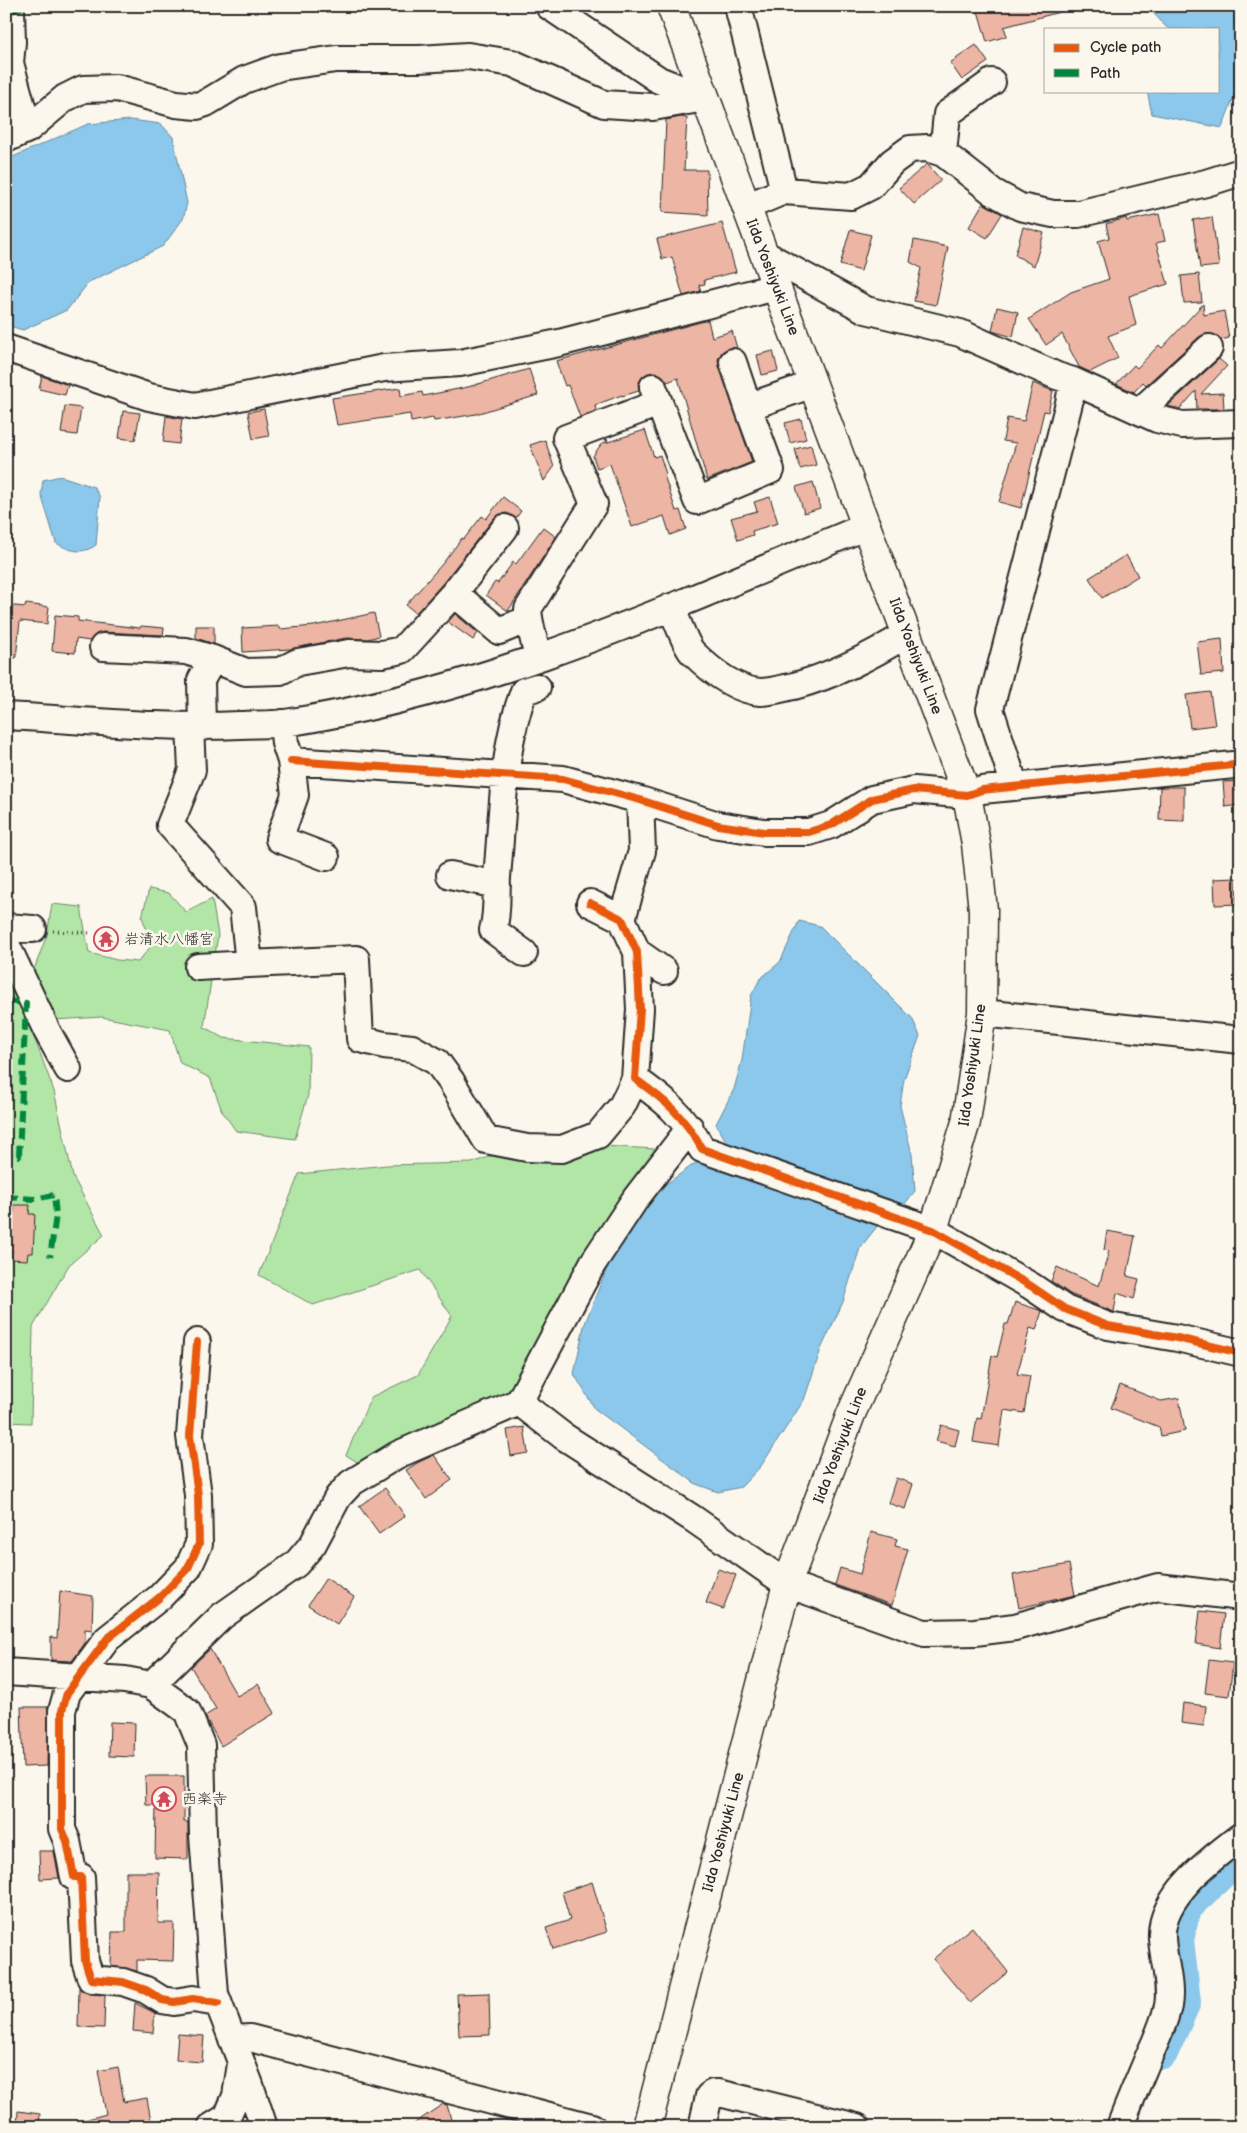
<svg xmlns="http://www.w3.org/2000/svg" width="1247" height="2133" font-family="'Balsamiq Sans','Klee One',sans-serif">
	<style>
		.green { fill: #b2e6a7; stroke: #6e8869 }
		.water { fill: #8bc8eb; stroke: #65899e }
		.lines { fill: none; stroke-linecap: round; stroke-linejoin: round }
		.river { stroke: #8bc8eb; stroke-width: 32 }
		.building { fill: #edb5a3; stroke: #2b2b2b }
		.minor-casing { stroke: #2b2b2b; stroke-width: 30 }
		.major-casing { stroke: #2b2b2b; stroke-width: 31 }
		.path { stroke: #2b2b2b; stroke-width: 3; stroke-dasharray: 1 4; stroke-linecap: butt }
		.minor { stroke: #fbf7ec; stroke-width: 26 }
		.major { stroke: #fbf7ec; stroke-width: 28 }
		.quiet { stroke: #00873e; stroke-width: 6; stroke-dasharray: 12 6; stroke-linecap: butt }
		.cycleway-casing { stroke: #fbf7ec; stroke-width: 11 }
		.cycleway { stroke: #e8590c; stroke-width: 8 }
		.labels { text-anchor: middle; stroke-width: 5; stroke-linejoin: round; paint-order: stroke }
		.street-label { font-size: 15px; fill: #2b2b2b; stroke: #fbf7ec }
		.poi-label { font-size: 15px; fill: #2b2b2b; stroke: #fbf7ec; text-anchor: start }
	</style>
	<rect width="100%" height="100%" fill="#fbf7ec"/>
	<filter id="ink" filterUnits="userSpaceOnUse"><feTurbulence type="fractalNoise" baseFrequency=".02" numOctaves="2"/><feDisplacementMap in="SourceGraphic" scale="10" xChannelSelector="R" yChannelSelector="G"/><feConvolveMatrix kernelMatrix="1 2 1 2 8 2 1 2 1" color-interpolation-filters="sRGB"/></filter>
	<g filter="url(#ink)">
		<path class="green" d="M149 889 169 893 186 912 212 899 218 935 204 1027 224 1038 309 1047 308 1095 295 1139 236 1131 222 1111 210 1078 180 1063 170 1030 102 1017 39 1021 27 988 47 935 52 904 81 907 89 953 117 960 138 962 152 945 142 917Z
			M6 978 17 991 54 1091 73 1177 104 1235 69 1265 33 1327 31 1423 6 1422Z
			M529 1142 674 1150 519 1402 372 1471 346 1455 371 1397 418 1375 452 1316 420 1270 313 1305 259 1275 299 1174 387 1165 472 1163Z"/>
		<path class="water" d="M1147 6H1241V78L1222 128 1152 114 1147 91H1218V29H1170L1166 27Z
			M131 120 161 124 173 137 187 203 183 219 163 246 89 282 67 310 23 330 6 325V160L88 124Z
			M61 476 94 487 100 497 96 545C82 555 70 551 56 543L41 494 43 480Z
			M799 921 820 926 912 1018 920 1036 904 1079 900 1106 912 1154 915 1191 900 1210 729 1146 716 1124 734 1089 742 1060 751 996 760 979 780 962Z
			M697 1162 879 1224 860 1248 843 1302 821 1349 804 1400 761 1466 741 1487 718 1492 696 1484 595 1409 574 1374 584 1326 614 1250 662 1187Z"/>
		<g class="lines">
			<path class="river" d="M1162 2053 1185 2002 1178 1940 1185 1908 1241 1855"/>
		</g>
		<path class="building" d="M996 6H1062L1063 11 1004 27 1007 36 987 42 978 11Z
			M976 45 988 62 962 80 950 63Z
			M681 117 687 118 684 170H707L708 215 662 212 666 120Z
			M927 164 941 180 914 204 899 188Z
			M983 203 1002 214 987 238 969 227Z
			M1159 214 1165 241 1156 243 1168 284 1129 296 1136 325 1108 336 1118 358 1090 372 1079 367 1062 334 1046 345 1029 319 1071 292 1109 279 1098 241 1109 238 1106 224 1126 218 1127 221Z
			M1212 217 1219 266 1200 268 1193 220Z
			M722 223 736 272 704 280 705 284 699 285 701 291 683 296 672 257 662 259 657 239Z
			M1023 227 1044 233 1034 266 1015 255Z
			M850 230 871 235 861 271 840 265Z
			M914 240 948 247 936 305 914 301 921 268 910 262Z
			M1199 274 1202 302 1184 303 1181 276Z
			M1203 304 1204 315 1224 311 1229 338 1221 340 1213 334H1205L1199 337 1146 385 1143 382 1134 392 1116 384 1134 365 1137 368 1159 345 1162 348Z
			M997 307 1018 312 1013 337 992 331Z
			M708 320 712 337 732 331 737 348H729L722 352 718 359 719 366 752 462 707 480 678 378 667 382 663 376 656 372 648 373 642 377 638 384 639 391 622 396V395L595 405 596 411 580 417 568 385 565 386 556 361Z
			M773 351 778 371 762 375 757 355Z
			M1219 359 1227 366 1201 394 1223 393 1224 409H1197L1196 391 1180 409 1168 406Z
			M529 369 538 395 476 414 434 421 433 418 411 422 410 414 337 425 332 398 400 388 401 396 422 392 423 396 468 387Z
			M42 376 68 385 65 395 39 389Z
			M1033 383 1053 391 1048 412 1044 411 1021 508 999 502 1016 443 1003 441 1007 418 1024 421Z
			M65 406 81 408 77 435 61 433Z
			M264 409 269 436 253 439 248 412Z
			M123 411 140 413 135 440 119 438Z
			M166 416 182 419 179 444 163 442Z
			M801 419 806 439 790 443 785 423Z
			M645 430 654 457 660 455 666 474 664 475 676 511 680 510 686 529 670 535 664 516 632 527 610 464 597 468 593 456 602 443 608 442 605 440 607 439 608 442Z
			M545 440 554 467 544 481 530 445Z
			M811 445 816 465 800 469 795 449Z
			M813 482 820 508 804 513 796 487Z
			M503 497 521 511 516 518 507 513 500 514 494 518 443 583 416 613 406 605 443 563 462 538 464 539 482 516 486 519Z
			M770 497 778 523 752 531 753 535 738 540 731 518 757 511 754 502Z
			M543 527 556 537 508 611 486 595 495 582 498 583 513 562 516 564Z
			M1126 555 1138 576 1102 598 1089 578Z
			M26 604 49 607 47 624 20 621 16 658H6V605L25 607Z
			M374 613 379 636 368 639 346 638 290 649 243 652 242 628 280 626V629L314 626Z
			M455 614 478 633 473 640 448 622Z
			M55 615 78 617V621L140 628 141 626 164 628 163 635 103 632 96 634 90 641 76 639 75 653 52 651Z
			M196 626H214V644L196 638Z
			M1222 639 1224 673 1201 675 1197 642Z
			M1210 692 1215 725 1190 728 1186 695Z
			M1241 781V805L1225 807 1223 782Z
			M1160 787H1184V821L1159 820Z
			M1236 878 1237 904 1215 905 1214 879Z
			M14 1205H30L29 1214H35L33 1253H28L27 1260 11 1259 12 1250H7L9 1212H14Z
			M1107 1231 1135 1236 1127 1276 1139 1279 1134 1299 1117 1293 1114 1312 1070 1294 1051 1281 1057 1267 1099 1286 1109 1251 1104 1250Z
			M1015 1302 1042 1311 1036 1330 1030 1328 1017 1374 1030 1376 1024 1413 1004 1410 999 1446 973 1442 977 1418 981 1419 992 1355 997 1357 1005 1324H1008Z
			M1120 1385 1161 1401 1179 1398 1185 1431 1161 1436 1159 1427 1111 1408Z
			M941 1425 959 1430 955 1446 936 1441Z
			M524 1427 528 1453 511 1456 507 1430Z
			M434 1455 452 1480 426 1499 406 1470 417 1463Z
			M896 1478 913 1484 905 1509 888 1503Z
			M385 1488 405 1516 379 1534 359 1506Z
			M871 1532 897 1539 895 1546 908 1549 892 1605 835 1585 840 1568 860 1574Z
			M1069 1564 1075 1595 1019 1608 1013 1575Z
			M718 1569 736 1575 723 1609 706 1603Z
			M326 1578 354 1597 337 1624 308 1605Z
			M60 1591 93 1596 92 1630 85 1629V1643L72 1661 51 1660V1637L57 1638Z
			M1200 1611 1224 1614 1220 1648 1196 1644Z
			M210 1649 237 1696 258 1684 275 1713 221 1746 205 1716 216 1709 191 1667Z
			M1209 1660 1233 1663 1229 1696 1205 1693Z
			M1183 1703 1206 1706 1204 1726 1181 1723Z
			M21 1707H48L47 1766 23 1767Z
			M110 1722 135 1723 134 1757 109 1756Z
			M145 1776H184V1822H188V1859L155 1858 156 1805H146Z
			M39 1851H54L59 1878 40 1879Z
			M126 1872H159L158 1923H174L173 1961 137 1960V1971L111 1966 112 1932H126Z
			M592 1882 607 1932 553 1949 546 1928 570 1920 562 1892Z
			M972 1927 1008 1972 970 2003 933 1959Z
			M79 1988 89 1994 105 1995 104 2028 78 2027Z
			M489 1993 490 2035 459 2036 457 1994Z
			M135 2003 155 2013 153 2033 133 2031Z
			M178 2034 204 2036 202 2062 176 2060Z
			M118 2067 124 2102 147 2098 152 2127H78L77 2122 106 2114 98 2071Z
			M443 2104 447 2105 453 2127H409Z
			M18 2111 40 2114 39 2127H17Z"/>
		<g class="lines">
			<defs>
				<path id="minor" d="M549 6 659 80 704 98
					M738 6 784 191
					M11 11 12 42 10 63 28 129
					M6 139 28 129 65 98 83 89 117 88 176 104 197 106 206 103 244 80 280 67 336 59H419L468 56 512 63 604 104 653 107 705 98
					M943 153 947 114 992 82
					M746 207 784 191 851 196 871 186 892 162 910 149 927 148 943 153 993 192 1020 207 1053 214H1078L1206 183 1241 172
					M764 254 866 310 960 333 1057 376 1073 381 1069 403 990 709 1015 787
					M6 348 149 397 195 406 384 368 460 363 559 343 776 287
					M733 362 748 407
					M1073 381 1157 419 1182 425 1241 423
					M653 387 697 501 771 470 748 407 813 384
					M1140 411 1209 348
					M505 528 454 593 499 631 529 619
					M671 607C677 619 684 642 692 652 709 669 735 690 760 692 771 692 783 688 794 686 835 675 871 656 907 634
					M103 647 186 651 213 659
					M537 657C535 640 529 626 528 609L594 504 566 438 659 403
					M6 716C84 720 162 729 240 725 255 724 270 725 285 723 488 692 678 604 867 526
					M283 723 285 743 291 761 295 795 279 839 326 857
					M190 727 192 770 170 825 243 907 249 964 356 959 360 1039 384 1045 412 1048 437 1062 451 1081 486 1140 527 1148 562 1149 598 1135 622 1106 635 1079
					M202 727 201 680 213 659 246 672 280 671 298 662 349 653 382 654 402 650 454 593
					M291 761 563 779 640 800 718 825 764 832H809L831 825 872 799 914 790 967 795 982 790 1234 765 1241 766
					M450 875 497 885
					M590 903 622 919 637 952 640 1009 635 1079C666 1101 683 1115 702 1149L933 1230 1031 1286 1065 1309 1108 1326 1177 1338 1241 1353
					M622 919 642 851 640 800
					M6 927 33 929
					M6 944 47 1031 68 1069
					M637 952 664 971
					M524 953 493 930C498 913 496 895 497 877 503 816 502 749 524 691L537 687
					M198 967 249 964
					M982 1013 1241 1040
					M197 1342 190 1436 198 1495 199 1544 188 1568 160 1597 107 1639 67 1693 62 1711V1829L67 1841 74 1877H81L85 1961 91 1979 123 1982 146 1990 162 2000 174 2002 193 1999 218 2003
					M519 1402 563 1436 692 1518 787 1584 924 1633 975 1632 1015 1627 1158 1587 1241 1597
					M6 1672 125 1680 151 1685 187 1711 201 1745 203 1835 215 1994 250 2085 264 2127
					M151 1685 222 1616 296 1564 313 1544 338 1497 351 1483 397 1455 519 1402 593 1263 636 1198 690 1128
					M232 2039 250 2038 592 2127
					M211 2127 227 2117 236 2096 241 2064
					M702 2127 709 2096 713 2093H719L857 2127
					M1120 2127C1129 2103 1139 2080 1149 2056 1156 2041 1164 2023 1168 2006 1172 1984 1163 1960 1162 1938 1159 1897 1212 1858 1241 1836"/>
				<path id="major" d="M647 2127 787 1584 851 1414 933 1230 966 1122 982 1013 983 910 976 844 967 795 671 6"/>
			</defs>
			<use href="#minor" class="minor-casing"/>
			<use href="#major" class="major-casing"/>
			<path class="path" d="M53 931 91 933"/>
			<use href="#minor" class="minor"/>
			<use href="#major" class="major"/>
			<path class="quiet" d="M11 11 27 6
				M6 1001 26 1003 19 1156 6 1155
				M6 1197 34 1199 54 1195 56 1215 50 1257"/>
			<defs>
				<path id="cycleway" d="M291 761 563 779 640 800 718 825 764 832H809L831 825 872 799 914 790 967 795 982 790 1234 765 1241 766
					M590 903 622 919 637 952 640 1009 635 1079C666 1101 683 1115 702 1149L933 1230 1031 1286 1065 1309 1108 1326 1177 1338 1241 1353
					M197 1342 190 1436 198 1495 199 1544 188 1568 160 1597 107 1639 67 1693 62 1711V1829L67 1841 74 1877H81L85 1961 91 1979 123 1982 146 1990 162 2000 174 2002 193 1999 218 2003"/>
			</defs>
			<use href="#cycleway" class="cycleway-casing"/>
			<use href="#cycleway" class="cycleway"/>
		</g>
	</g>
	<defs>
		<symbol id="temple-ring" viewBox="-11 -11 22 22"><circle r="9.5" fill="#fbf7ec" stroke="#d1495b" stroke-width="1.5"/><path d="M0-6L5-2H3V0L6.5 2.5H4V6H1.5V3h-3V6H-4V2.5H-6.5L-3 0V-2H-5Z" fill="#d1495b"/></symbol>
	</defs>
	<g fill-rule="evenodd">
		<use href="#temple-ring" x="92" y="925" width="28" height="28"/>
		<use href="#temple-ring" x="150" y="1785" width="28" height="28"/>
	</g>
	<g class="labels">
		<g class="street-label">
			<text transform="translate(773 277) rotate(69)" y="5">Iida Yoshiyuki Line</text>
			<text transform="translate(916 656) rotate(69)" y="5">Iida Yoshiyuki Line</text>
			<text transform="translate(972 1065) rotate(-82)" y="5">Iida Yoshiyuki Line</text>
			<text transform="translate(840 1445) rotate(-69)" y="5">Iida Yoshiyuki Line</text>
			<text transform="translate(723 1832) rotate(-75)" y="5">Iida Yoshiyuki Line</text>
		</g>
		<g class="poi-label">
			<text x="124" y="944">岩清水八幡宮</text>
			<text x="182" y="1804">西楽寺</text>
		</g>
	</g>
	<rect width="1247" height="2133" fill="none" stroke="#fbf7ec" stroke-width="25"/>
	<rect x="12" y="12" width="1222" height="2108" fill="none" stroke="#2b2b2b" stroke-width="2" filter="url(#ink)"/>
	<rect x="1044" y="28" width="175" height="65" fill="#fbf7ec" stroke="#a8a59f"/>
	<rect x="1054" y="44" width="25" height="8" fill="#e8590c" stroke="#a8a59f"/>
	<text x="1090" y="52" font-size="15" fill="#2b2b2b">Cycle path</text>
	<rect x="1054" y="69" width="25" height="8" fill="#00873e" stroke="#a8a59f"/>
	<text x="1090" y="78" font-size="15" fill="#2b2b2b">Path</text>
</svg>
